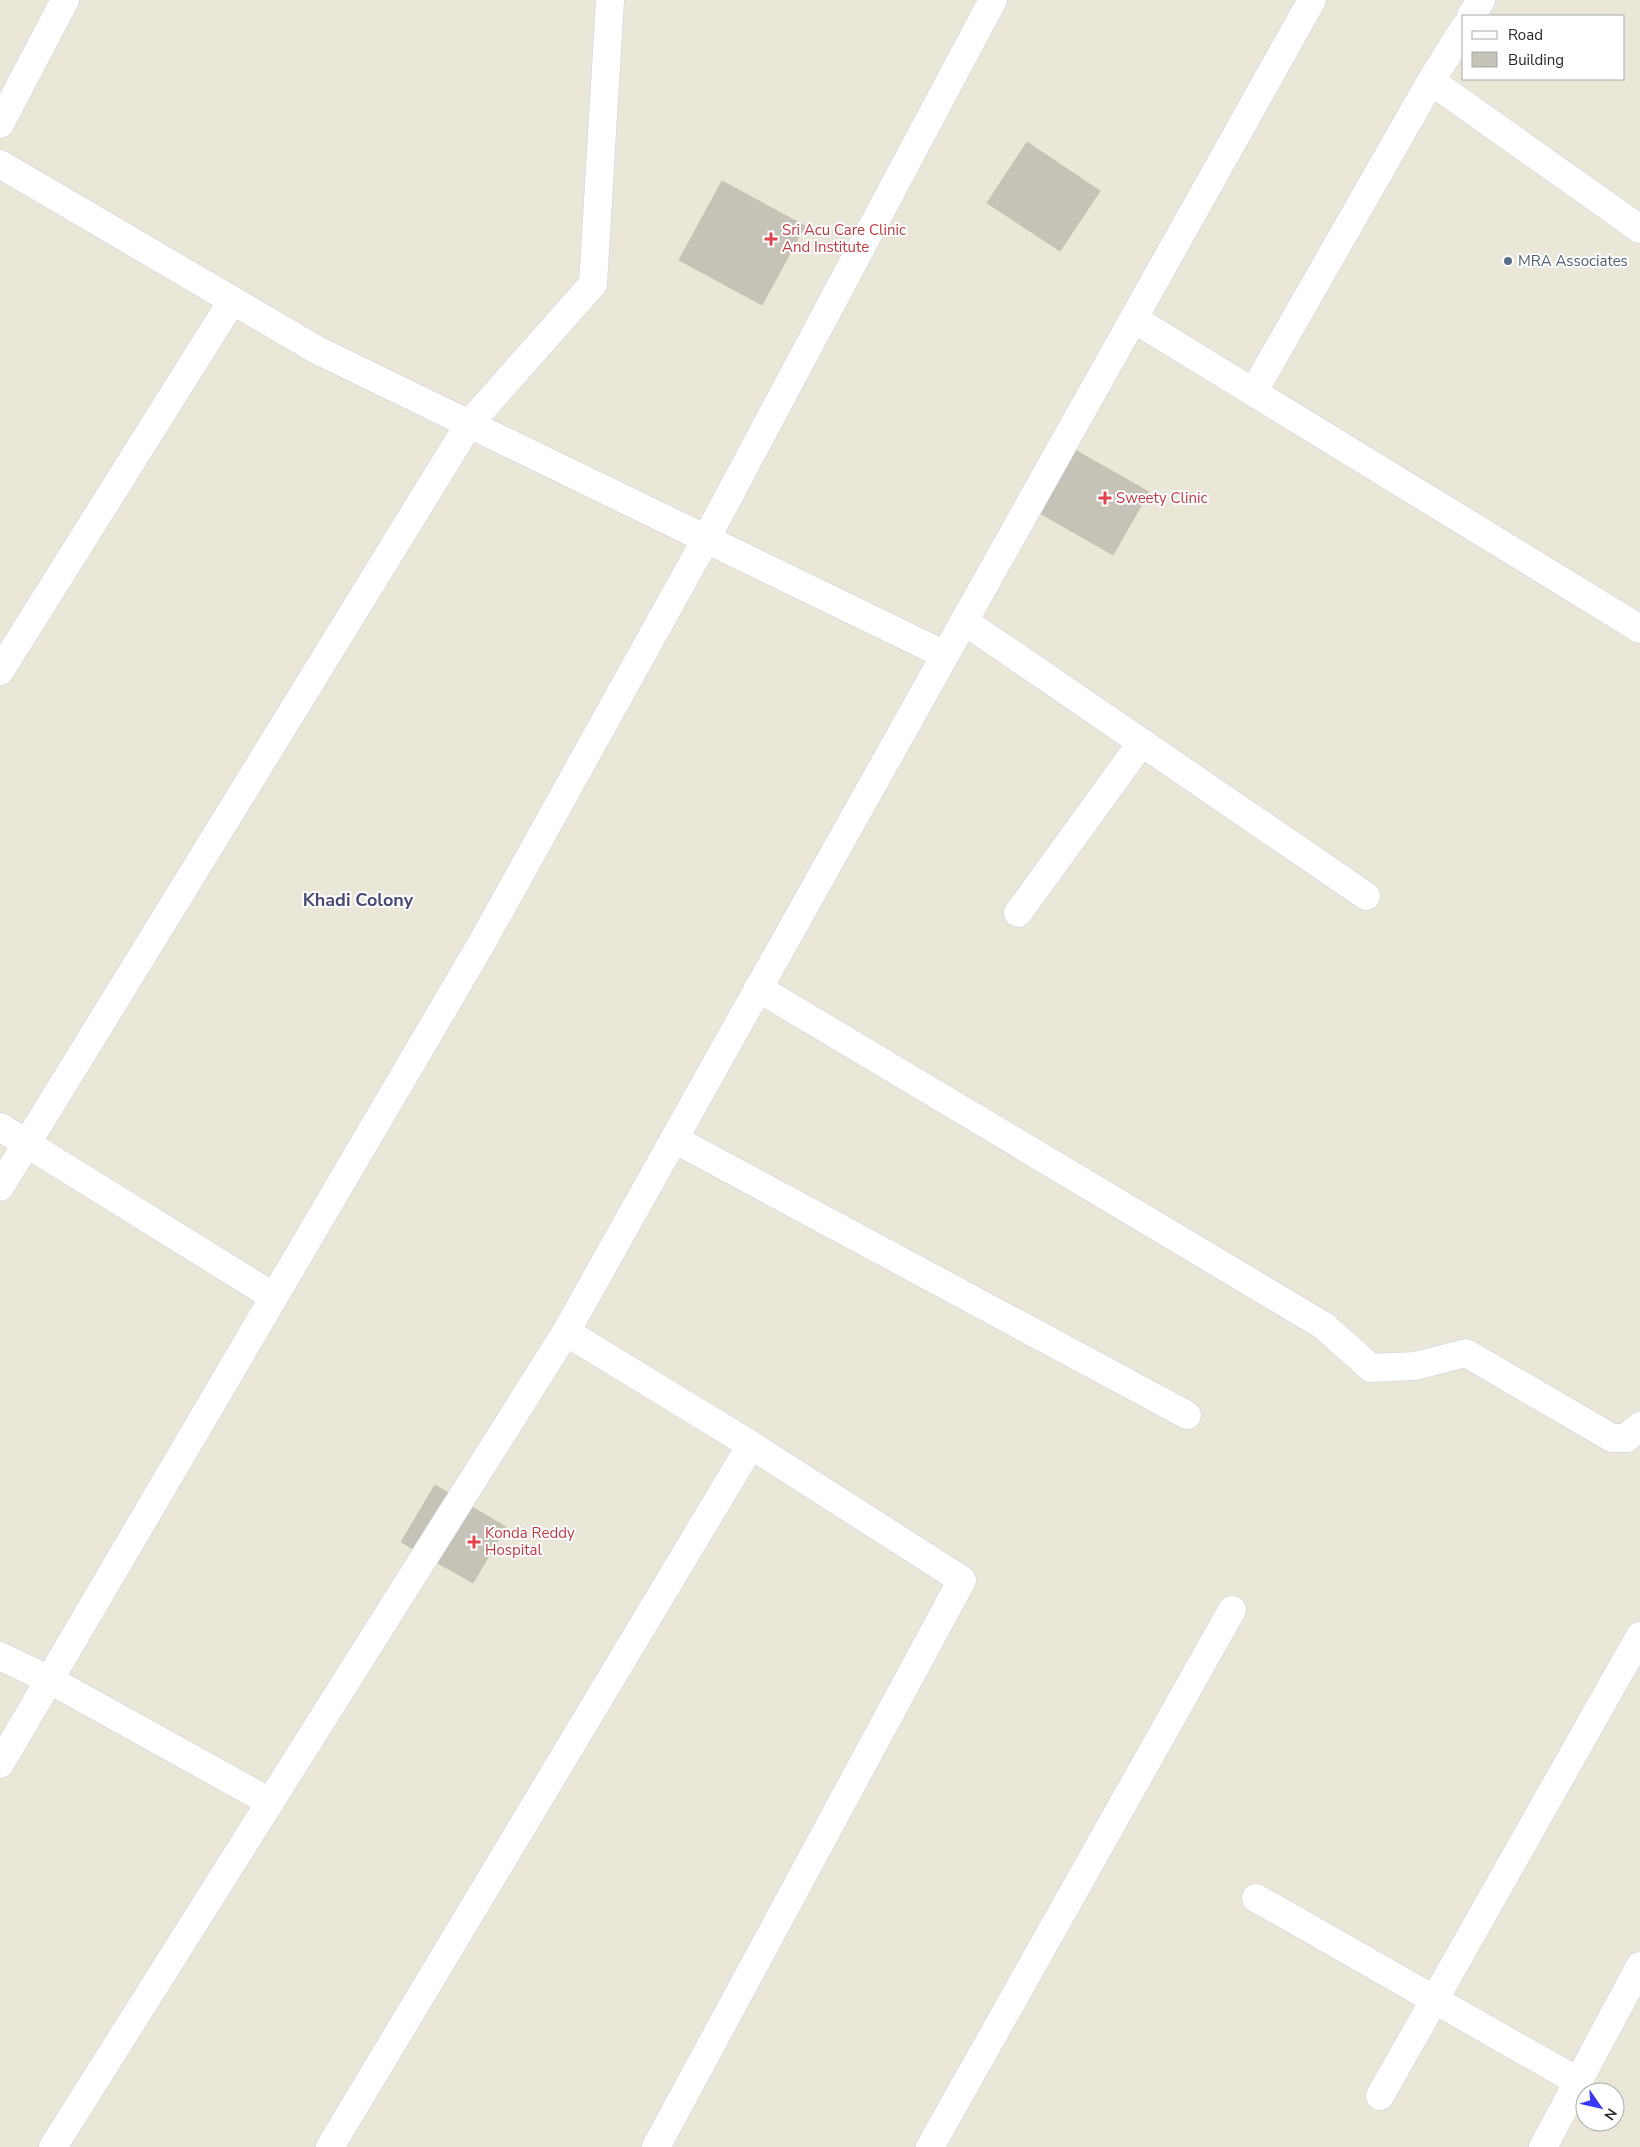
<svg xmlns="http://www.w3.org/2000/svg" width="1640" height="2147" font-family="'Nunito Sans',sans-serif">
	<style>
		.building { fill: #c5c2b8; stroke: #c5c2b2 }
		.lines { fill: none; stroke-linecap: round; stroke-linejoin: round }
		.street-casing { stroke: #cecee0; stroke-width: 29 }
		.secondary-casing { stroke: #cecee0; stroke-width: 29 }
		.street { stroke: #fff; stroke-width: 28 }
		.secondary { stroke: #fff; stroke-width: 28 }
		.health-dot { fill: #e0444e; stroke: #fff; stroke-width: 2 }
		.service-dot { fill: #5c6f8a; stroke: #fff; stroke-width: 2 }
		.labels { text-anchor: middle; stroke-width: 4; stroke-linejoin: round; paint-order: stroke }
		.health-label { font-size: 15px; fill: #be3a42; stroke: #fff; text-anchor: start }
		.service-label { font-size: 15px; fill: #4e5e75; stroke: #fff; text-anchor: start }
		.quarter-label { font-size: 18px; font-weight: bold; fill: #494976; stroke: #fff }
	</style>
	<rect width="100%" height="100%" fill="#eae6d8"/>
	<path class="building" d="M1027 142 1100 191 1060 251 987 203Z
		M722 181 805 226 762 305 679 260Z
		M1052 437 1149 492 1113 555 1017 500Z
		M435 1485 506 1527 473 1583 401 1542Z"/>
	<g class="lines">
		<defs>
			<path id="street" d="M1471 16 1481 0
				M1431 81 1640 229
				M0 124 65 0
				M0 164 317 350 945 655
				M1134 319 1640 629
				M1254 391 1431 81 1464 28
				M964 621 1366 896
				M0 671 232 301
				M1018 913 1142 742
				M758 988 1324 1326 1371 1368 1415 1366 1466 1353 1612 1438H1626L1640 1426
				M0 1127 274 1297
				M674 1139 1187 1415
				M0 1187 469 424 593 284 610 0
				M0 1656 50 1680 270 1802
				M0 1764 480 946 706 539 993 0
				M1256 1898 1579 2082
				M1380 2096 1640 1636
				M330 2147 751 1445 566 1332
				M656 2147 962 1580 751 1445
				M930 2147 1232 1610
				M1543 2147 1640 1966"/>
			<path id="secondary" d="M53 2147 566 1332 1312 0"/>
		</defs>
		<use href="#street" class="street-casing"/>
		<use href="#secondary" class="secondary-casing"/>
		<use href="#street" class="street"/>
		<use href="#secondary" class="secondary"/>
	</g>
	<g class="health-dot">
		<path d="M768.5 231.5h5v5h5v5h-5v5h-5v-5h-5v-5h5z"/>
		<path d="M1102.5 490.5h5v5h5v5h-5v5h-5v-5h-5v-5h5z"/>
		<path d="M471.5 1534.5h5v5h5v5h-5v5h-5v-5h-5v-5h5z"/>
	</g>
	<circle class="service-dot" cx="1508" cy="261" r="5"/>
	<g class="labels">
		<g class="health-label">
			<text x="782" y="235">Sri Acu Care Clinic<tspan x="782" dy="17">And Institute</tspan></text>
			<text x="1116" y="503">Sweety Clinic</text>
			<text x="485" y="1538">Konda Reddy<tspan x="485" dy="17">Hospital</tspan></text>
		</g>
		<g class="service-label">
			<text x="1518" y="266">MRA Associates</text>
		</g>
		<g class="quarter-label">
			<text x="358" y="906">Khadi Colony</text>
		</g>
	</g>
	<rect x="1462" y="15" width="162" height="65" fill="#ffffff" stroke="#a9a9a9"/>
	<rect x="1472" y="31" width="25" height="8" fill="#ffffff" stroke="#a9a9a9"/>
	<text x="1508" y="40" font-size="15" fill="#272727">Road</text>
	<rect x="1472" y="52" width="25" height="15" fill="#c5c2b8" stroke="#a9a9a9"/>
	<text x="1508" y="65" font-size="15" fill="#272727">Building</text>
	<g transform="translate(1600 2107) rotate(124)"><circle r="24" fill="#ffffff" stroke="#a9a9a9"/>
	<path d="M0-4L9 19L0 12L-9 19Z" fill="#3a38f7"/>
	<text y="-8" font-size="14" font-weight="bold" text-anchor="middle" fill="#272727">N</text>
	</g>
</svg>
